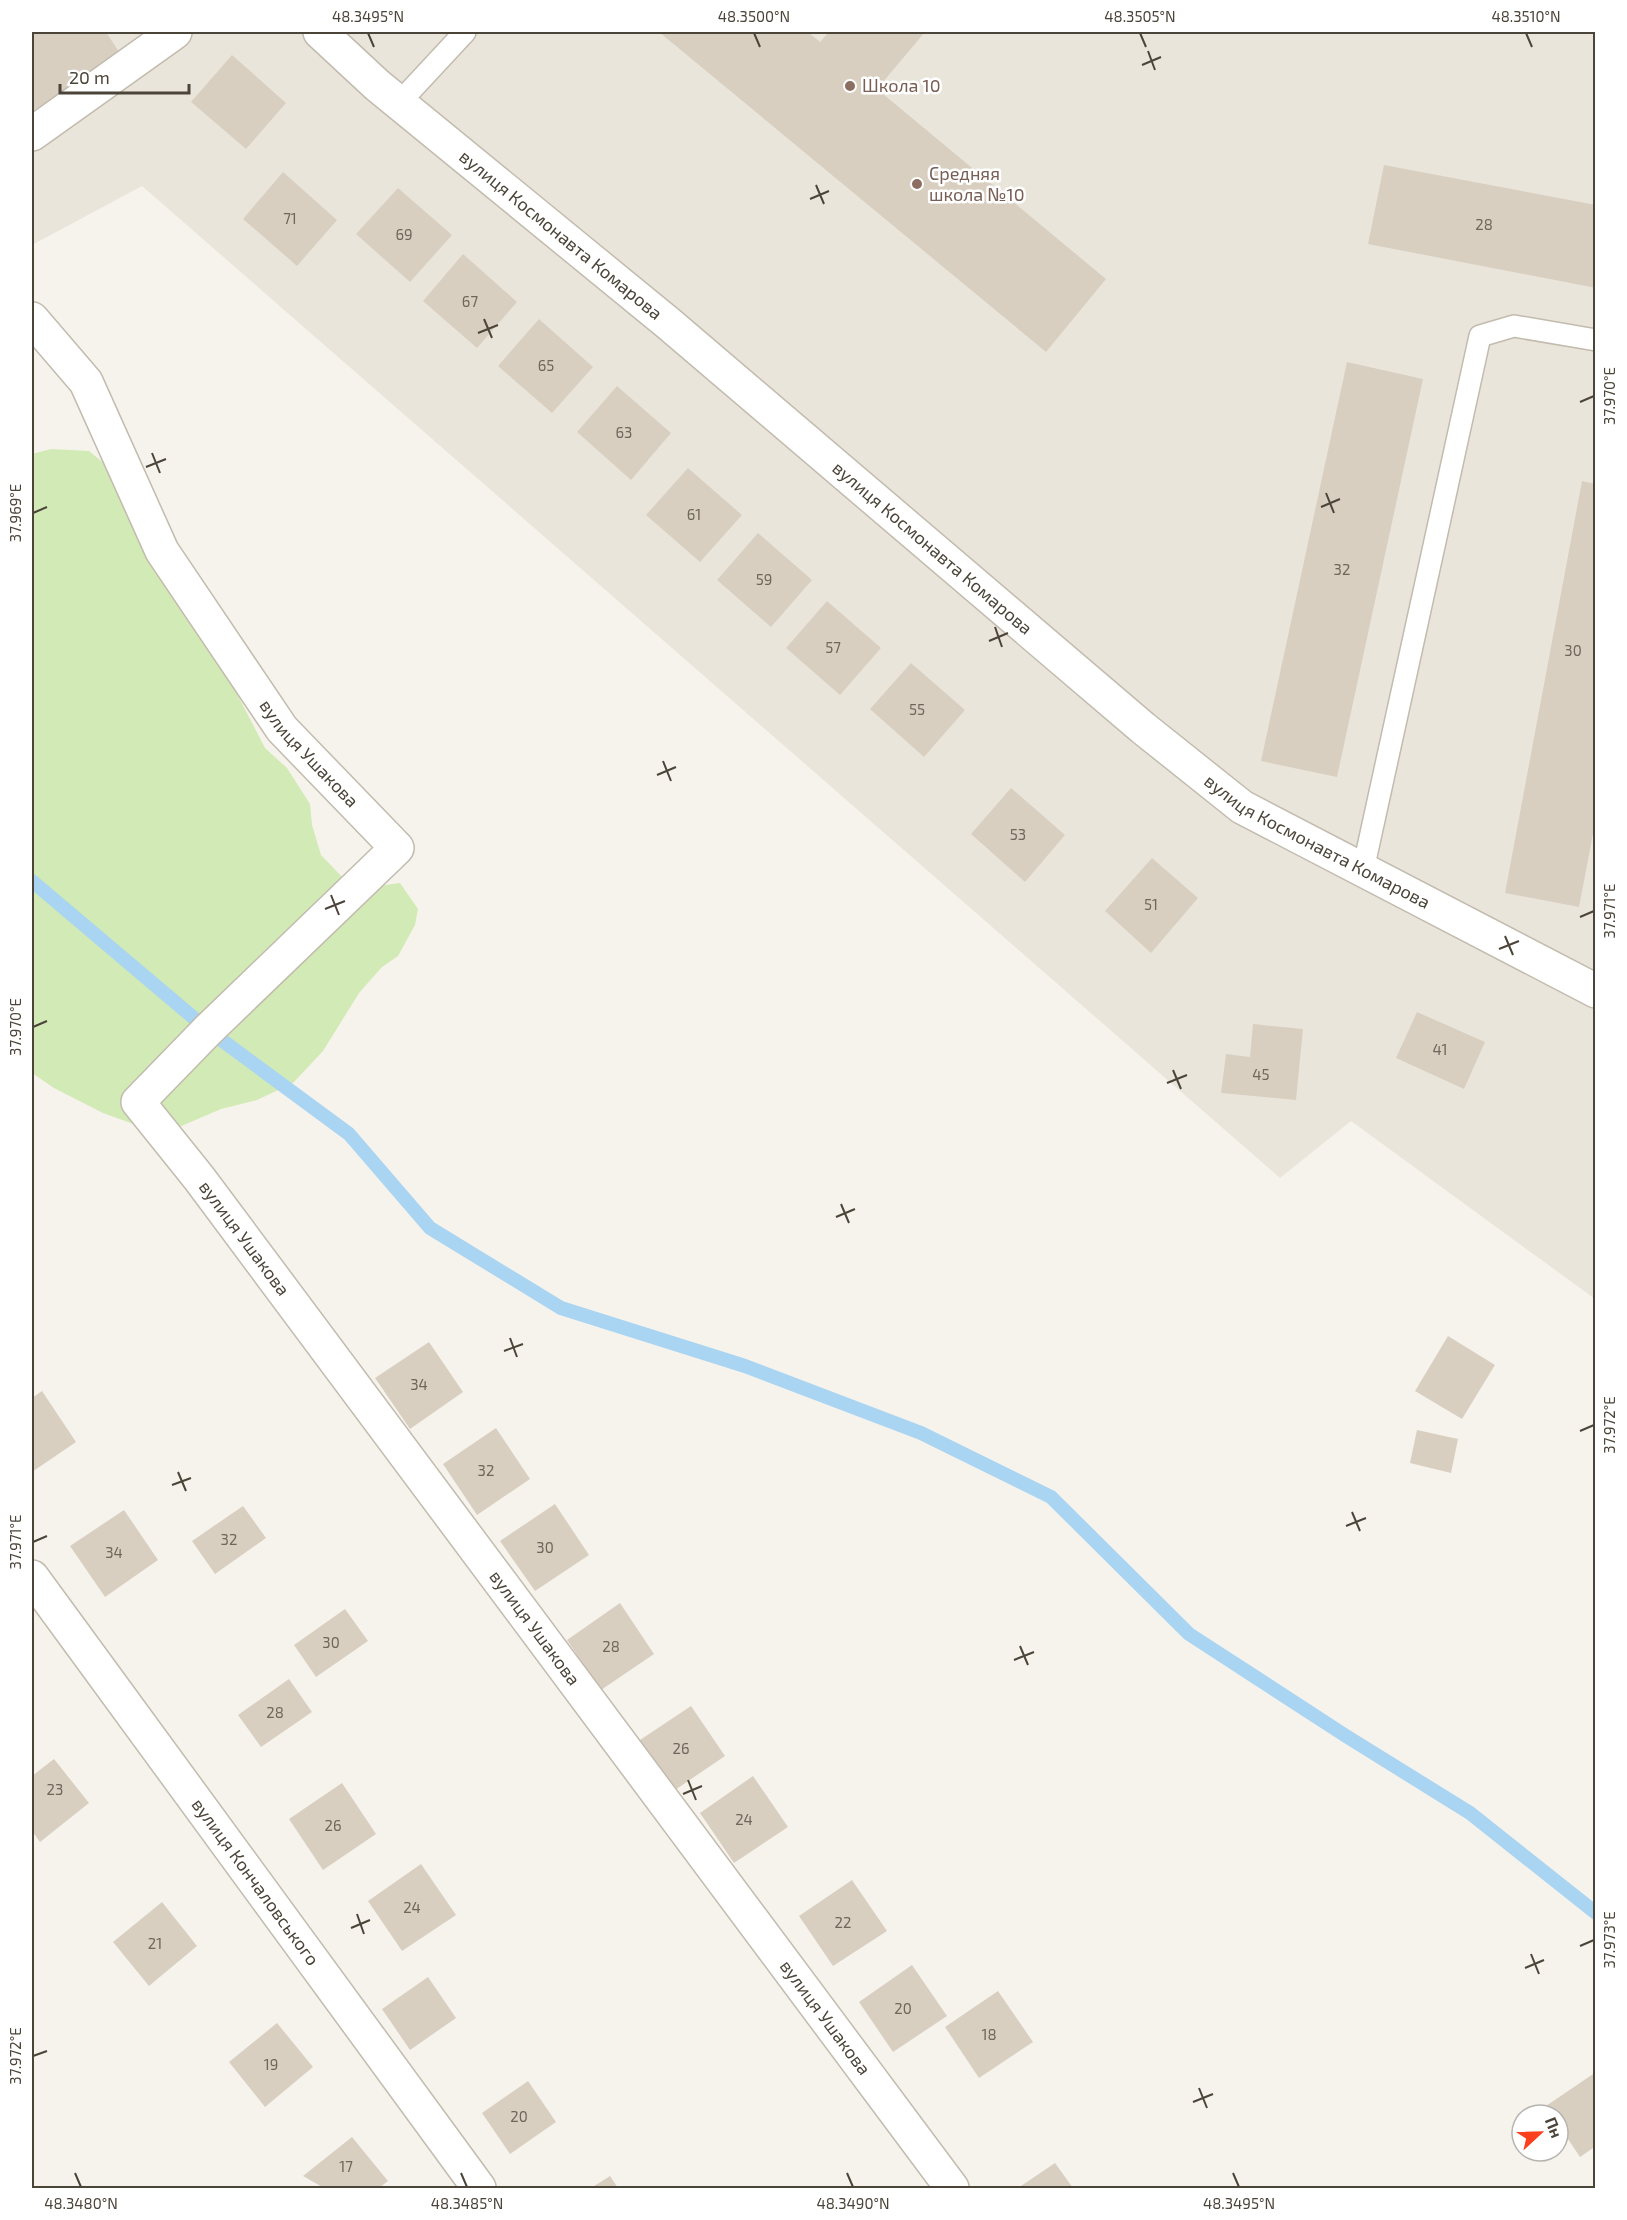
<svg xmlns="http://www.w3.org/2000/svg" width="1627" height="2220" font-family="'Exo 2',sans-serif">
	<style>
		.residential { fill: #eae5da }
		.green { fill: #d2eab5 }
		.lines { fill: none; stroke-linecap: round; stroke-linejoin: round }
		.stream { stroke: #a9d4f2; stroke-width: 14 }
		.building { fill: #d8cfc1 }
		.lane-casing { stroke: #c2bbae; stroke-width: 24 }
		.street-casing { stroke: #c2bbae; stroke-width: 36 }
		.lane { stroke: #fff; stroke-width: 21 }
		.street { stroke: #fff; stroke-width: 33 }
		.ticks { fill: none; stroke: #4b4439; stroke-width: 2 }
		.education-dot { fill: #8d6e63; stroke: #fff; stroke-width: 2 }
		.labels { text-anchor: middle; stroke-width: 5; stroke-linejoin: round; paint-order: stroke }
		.number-label { font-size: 15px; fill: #6e675b }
		.education-label { font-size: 18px; fill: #785e54; stroke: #fff; text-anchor: start }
		.street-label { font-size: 18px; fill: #4b4439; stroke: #fff }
		.neatline { fill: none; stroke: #4b4439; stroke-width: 2 }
		.ticks-label { font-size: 15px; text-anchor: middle; fill: #4b4439 }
	</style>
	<rect width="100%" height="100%" fill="#f6f3ec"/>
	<path class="residential" d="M32 32H1595V1299L1351 1121 1280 1178 142 186 32 245Z"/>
	<path class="green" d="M51 449 89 451 105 464 151 518 176 541 189 562 236 692 265 748 287 768 310 804 312 825 321 855 346 881 371 887 400 883 418 909 415 925 398 956 382 967 359 993 323 1051 293 1083 257 1100 221 1109 179 1127 139 1126 103 1113 54 1088 32 1073V454Z"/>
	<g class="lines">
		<path class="stream" d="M32 881 208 1030 349 1134 430 1228 561 1308 745 1366 921 1433 1051 1497 1189 1634 1346 1736 1470 1813 1596 1913"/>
	</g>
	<path class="building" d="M32 32H106L121 55 32 111Z
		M659 32H808L820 42 829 32H925L877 89 1106 279 1046 352Z
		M232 55 286 103 246 149 191 102Z
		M1384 165 1596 205V288L1368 244Z
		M283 172 337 220 297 266 243 219Z
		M398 188 452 235 410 282 356 234Z
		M463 254 517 302 477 348 423 301Z
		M539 319 593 367 552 413 498 366Z
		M1347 362 1423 379 1337 777 1261 761Z
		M617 386 671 433 631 480 577 432Z
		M688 468 742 515 700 562 646 515Z
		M1582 481 1596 484V818L1579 907 1505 893Z
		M758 533 812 580 771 627 717 580Z
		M827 601 881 648 840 695 786 648Z
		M911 663 965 710 924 757 870 709Z
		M1011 788 1065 835 1025 882 971 834Z
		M1152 858 1198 898 1151 953 1105 911Z
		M1417 1012 1485 1042 1464 1089 1396 1058Z
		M1253 1024 1303 1029 1296 1100 1221 1093 1226 1054 1250 1057Z
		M1448 1336 1495 1365 1462 1419 1415 1391Z
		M429 1342 463 1392 410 1429 375 1378Z
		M42 1391 76 1442 32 1472V1398Z
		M496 1428 530 1479 477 1515 443 1464Z
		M1417 1430 1458 1439 1451 1473 1410 1463Z
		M555 1504 589 1555 535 1591 500 1541Z
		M243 1506 266 1538 215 1574 192 1541Z
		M124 1510 158 1560 105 1597 70 1546Z
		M620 1603 654 1654 601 1690 567 1640Z
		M345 1609 368 1641 316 1677 294 1645Z
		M289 1679 312 1712 261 1747 238 1715Z
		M691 1706 725 1756 672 1792 637 1742Z
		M54 1759 89 1803 40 1842 32 1831V1776Z
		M753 1776 788 1827 734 1863 700 1813Z
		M342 1783 376 1834 323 1870 289 1819Z
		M421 1864 456 1915 402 1951 368 1901Z
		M852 1880 887 1931 833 1966 799 1916Z
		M162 1902 197 1946 149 1986 113 1942Z
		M912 1965 947 2016 893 2052 859 2002Z
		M428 1977 456 2018 410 2050 382 2009Z
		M998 1991 1033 2042 979 2078 945 2027Z
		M277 2023 313 2067 265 2107 229 2062Z
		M1596 2072V2146L1580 2157 1558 2124V2115H1552L1546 2106Z
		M528 2081 556 2122 510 2154 482 2113Z
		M352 2137 388 2181 379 2188H324L303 2176Z
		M1055 2163 1073 2188H1018Z
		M610 2176 618 2188H591Z"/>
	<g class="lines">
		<defs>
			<path id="lane" d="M399 103 465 32
				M1363 870 1480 336 1514 326 1596 340"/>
			<g id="street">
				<path id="s1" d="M320 32 377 85 668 323 1143 728 1242 807 1596 991"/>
				<path d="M32 134 175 32"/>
				<path id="s2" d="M32 319 86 382 162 551 282 729 397 848 208 1030 138 1102 199 1178 952 2188"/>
				<path id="s3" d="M32 1577 479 2188"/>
			</g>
		</defs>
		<use href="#lane" class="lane-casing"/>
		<use href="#street" class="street-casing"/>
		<use href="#lane" class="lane"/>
		<use href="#street" class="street"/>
	</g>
	<path class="ticks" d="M368 33 374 47M754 33 760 47M1140 33 1146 47M1526 33 1532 47M1148 51 1155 70M1142 65 1161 57M816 185 824 204M810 199 829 191M484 319 492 338M478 333 498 325M1580 402 1594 396M152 453 160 473M146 467 166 459M1326 493 1334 513M1321 507 1340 499M33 513 47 507M995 627 1002 647M989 641 1008 633M663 761 671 781M657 775 676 767M331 895 339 915M325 909 345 901M1580 917 1594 911M1505 936 1513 955M1499 949 1519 941M33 1027 47 1021M1173 1070 1181 1089M1167 1083 1187 1075M841 1204 849 1223M836 1217 855 1209M510 1338 517 1357M504 1351 523 1344M1580 1431 1594 1425M178 1472 186 1491M172 1485 191 1478M1352 1512 1360 1531M1346 1526 1366 1518M33 1542 47 1536M1020 1646 1028 1665M1014 1660 1034 1652M688 1780 696 1800M683 1794 702 1786M357 1914 364 1934M351 1928 370 1920M1580 1946 1594 1940M1531 1954 1539 1974M1525 1968 1544 1960M33 2056 47 2051M1199 2088 1207 2108M1193 2102 1213 2094M75 2173 81 2187M461 2173 467 2187M847 2173 853 2187M1233 2173 1239 2187"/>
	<g class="education-dot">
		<circle cx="850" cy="86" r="6"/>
		<circle cx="917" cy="184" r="6"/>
	</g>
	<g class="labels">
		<g class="number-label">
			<text x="290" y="224">71</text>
			<text x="1484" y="230">28</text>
			<text x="404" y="240">69</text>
			<text x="470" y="307">67</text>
			<text x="546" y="371">65</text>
			<text x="624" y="438">63</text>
			<text x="694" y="520">61</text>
			<text x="1342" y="575">32</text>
			<text x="764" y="585">59</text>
			<text x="833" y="653">57</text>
			<text x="1573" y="656">30</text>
			<text x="917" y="715">55</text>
			<text x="1018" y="840">53</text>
			<text x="1151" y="910">51</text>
			<text x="1440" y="1055">41</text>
			<text x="1261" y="1080">45</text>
			<text x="419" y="1390">34</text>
			<text x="486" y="1476">32</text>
			<text x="229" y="1545">32</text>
			<text x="545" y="1553">30</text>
			<text x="114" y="1558">34</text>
			<text x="331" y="1648">30</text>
			<text x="611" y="1652">28</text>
			<text x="275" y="1718">28</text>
			<text x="681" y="1754">26</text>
			<text x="55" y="1795">23</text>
			<text x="744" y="1825">24</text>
			<text x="333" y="1831">26</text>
			<text x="412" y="1913">24</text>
			<text x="843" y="1928">22</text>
			<text x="155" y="1949">21</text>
			<text x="903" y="2014">20</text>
			<text x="989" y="2040">18</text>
			<text x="271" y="2070">19</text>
			<text x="519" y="2122">20</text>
			<text x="346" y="2172">17</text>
		</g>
		<g class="education-label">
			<text x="862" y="92">Школа 10</text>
			<text x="929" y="180">Средняя<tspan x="929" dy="21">школа №10</tspan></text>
		</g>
		<g class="street-label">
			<text dy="6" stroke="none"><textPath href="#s1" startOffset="315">вулиця Космонавта Комарова</textPath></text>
			<text dy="6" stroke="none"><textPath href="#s1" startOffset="801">вулиця Космонавта Комарова</textPath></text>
			<text dy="6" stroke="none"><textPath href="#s2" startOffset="519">вулиця Ушакова</textPath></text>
			<text dy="6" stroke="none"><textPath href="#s1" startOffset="1287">вулиця Космонавта Комарова</textPath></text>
			<text dy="6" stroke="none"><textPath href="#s2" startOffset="1184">вулиця Ушакова</textPath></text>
			<text dy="6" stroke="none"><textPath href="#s2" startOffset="1670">вулиця Ушакова</textPath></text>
			<text dy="6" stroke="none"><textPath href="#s3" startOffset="378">вулиця Кончаловського</textPath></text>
			<text dy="6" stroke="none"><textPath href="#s2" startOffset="2156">вулиця Ушакова</textPath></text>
		</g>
	</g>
	<rect width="1627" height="2220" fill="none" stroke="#ffffff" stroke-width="66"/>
	<g transform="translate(1540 2133) rotate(68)"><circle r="28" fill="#ffffff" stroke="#b7b4b0" stroke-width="1.5"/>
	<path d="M0-4.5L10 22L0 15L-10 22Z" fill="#fc3f1d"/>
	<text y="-9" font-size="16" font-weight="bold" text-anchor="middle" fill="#4b4439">Пн</text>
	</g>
	<path d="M60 84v9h129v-9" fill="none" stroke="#4b4439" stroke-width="3"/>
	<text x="69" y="84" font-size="18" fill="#4b4439" stroke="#ffffff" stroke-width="4.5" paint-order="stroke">20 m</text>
	<rect x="33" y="33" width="1561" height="2154" class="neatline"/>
	<g class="ticks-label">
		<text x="368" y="22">48.3495°N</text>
		<text x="754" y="22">48.3500°N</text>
		<text x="1140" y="22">48.3505°N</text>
		<text x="1526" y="22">48.3510°N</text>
		<text transform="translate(1610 396) rotate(-90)" y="5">37.970°E</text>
		<text transform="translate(16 513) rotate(-90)" y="5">37.969°E</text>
		<text transform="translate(1610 911) rotate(-90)" y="5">37.971°E</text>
		<text transform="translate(16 1027) rotate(-90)" y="5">37.970°E</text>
		<text transform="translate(1610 1425) rotate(-90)" y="5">37.972°E</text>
		<text transform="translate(16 1542) rotate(-90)" y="5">37.971°E</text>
		<text transform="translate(1610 1940) rotate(-90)" y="5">37.973°E</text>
		<text transform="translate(16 2056) rotate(-90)" y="5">37.972°E</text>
		<text x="81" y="2209">48.3480°N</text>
		<text x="467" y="2209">48.3485°N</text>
		<text x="853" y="2209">48.3490°N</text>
		<text x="1239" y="2209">48.3495°N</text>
	</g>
</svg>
